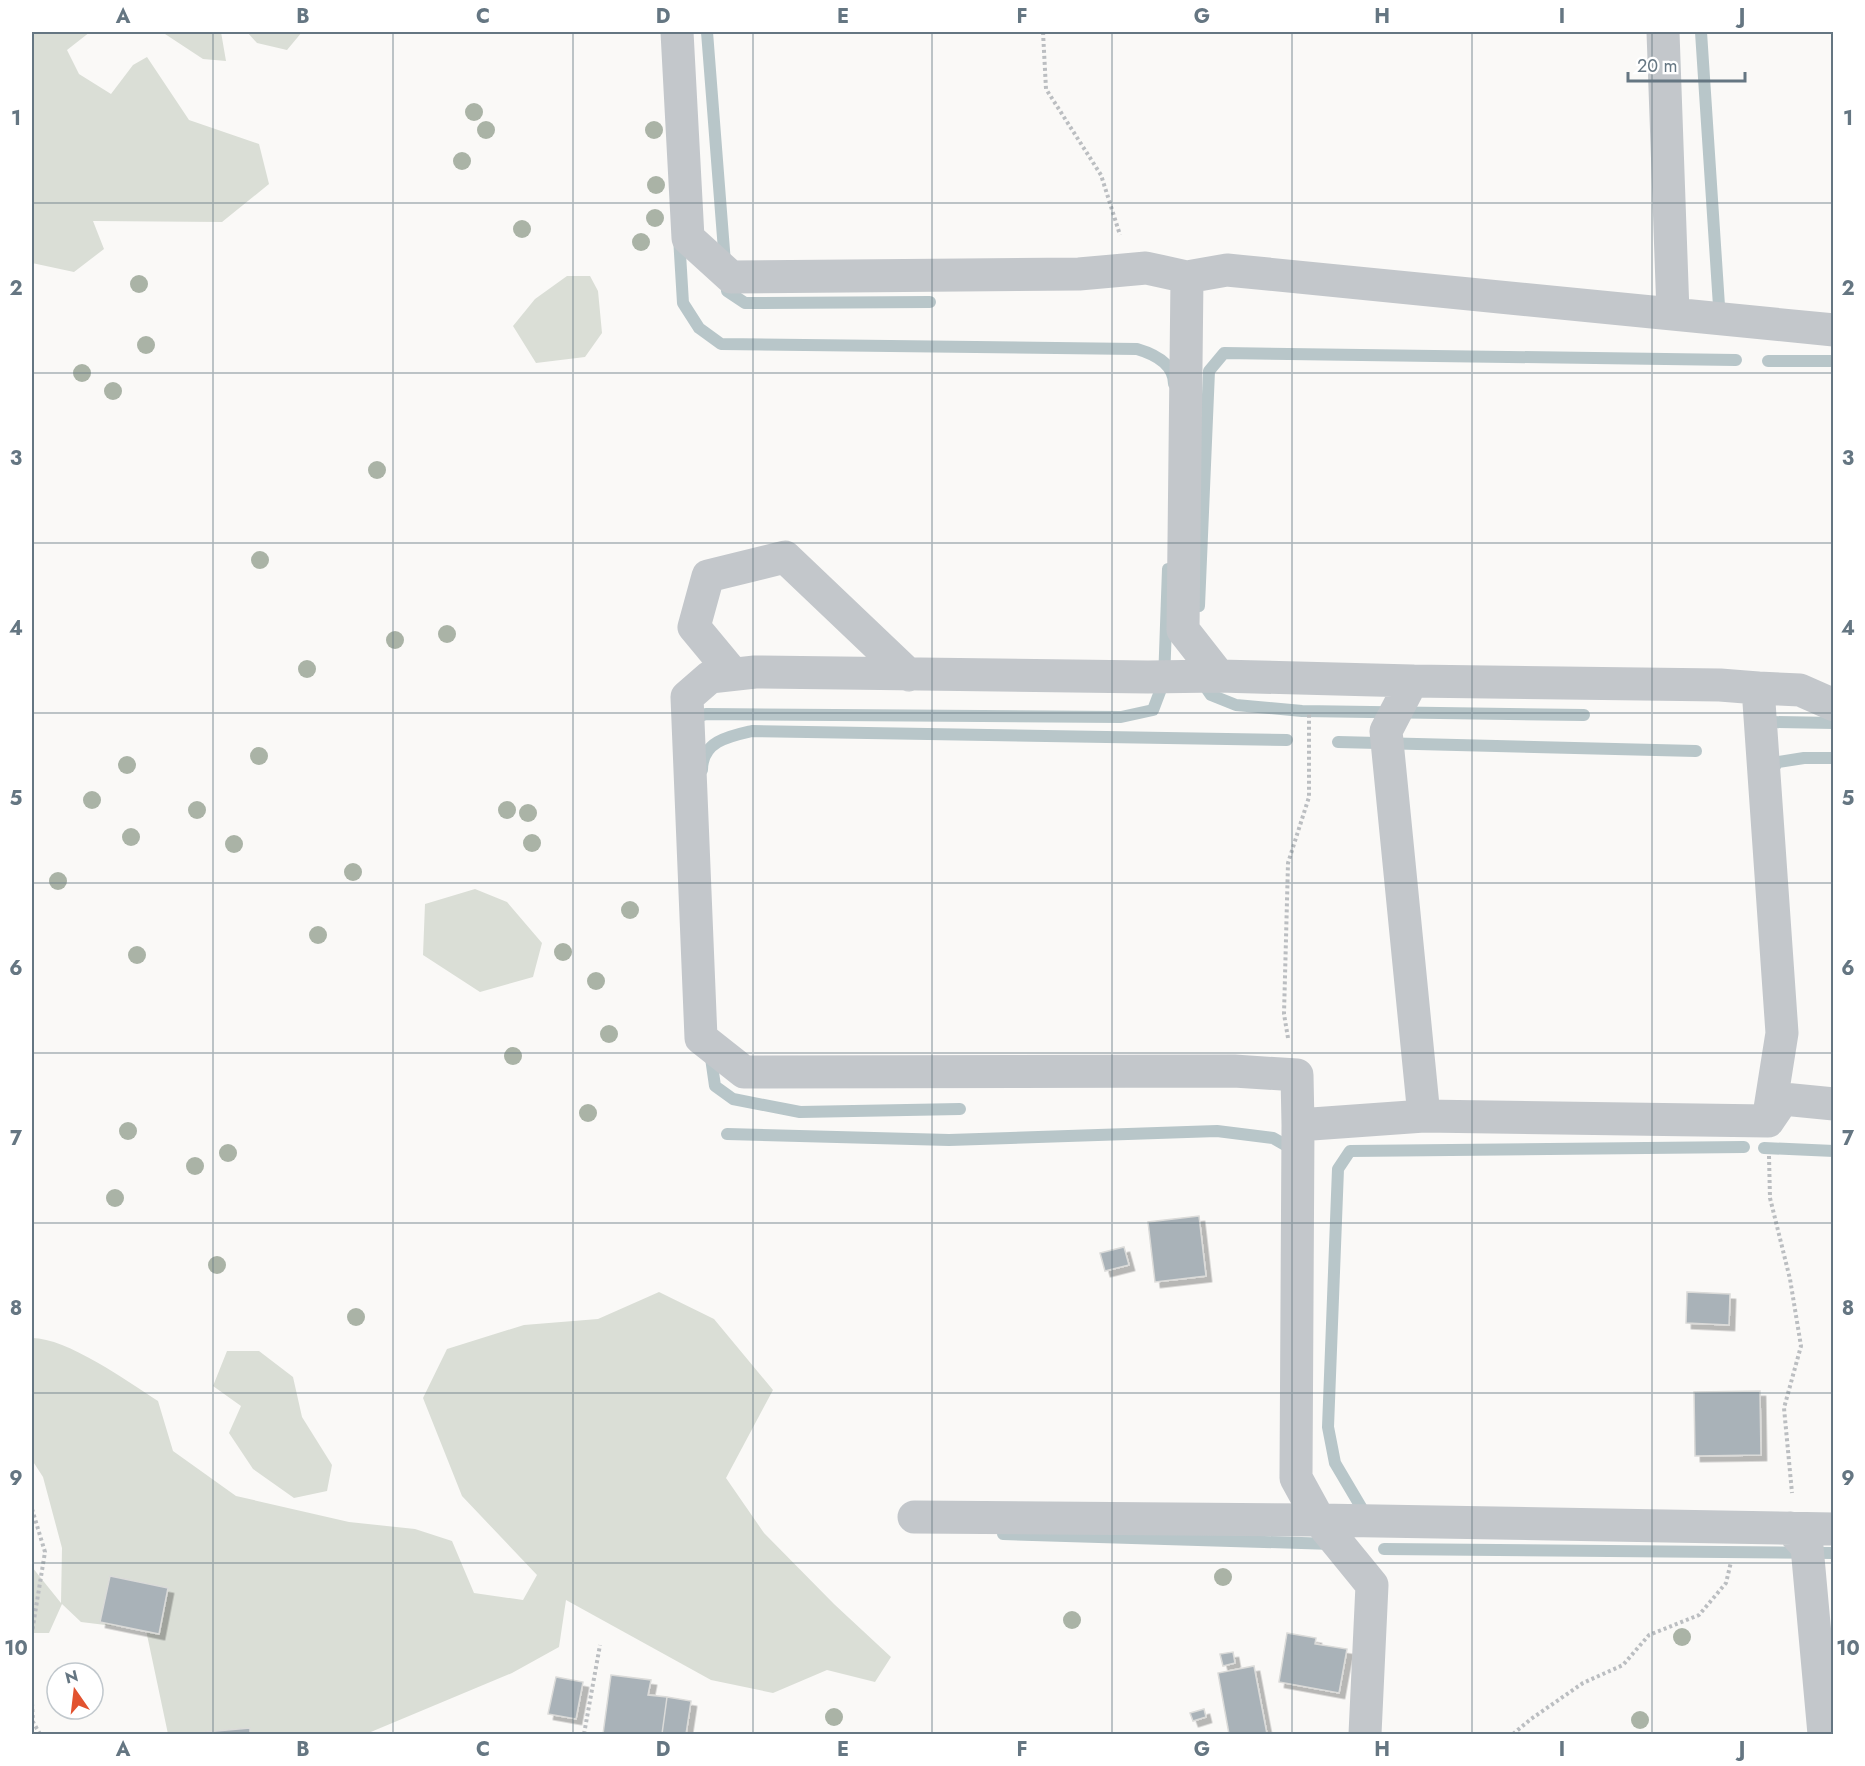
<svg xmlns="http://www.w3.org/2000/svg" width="1865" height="1766" font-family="Jost,sans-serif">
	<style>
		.green { fill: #daded6 }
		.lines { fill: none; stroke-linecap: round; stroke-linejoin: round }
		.stream { stroke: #b8c6c9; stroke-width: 12 }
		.building { fill: #a9b2b8; stroke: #dbdbd9; stroke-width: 1.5; filter: url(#shadow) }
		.path { stroke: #bbbec1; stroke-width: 4; stroke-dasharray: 3 3; stroke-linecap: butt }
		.minor { stroke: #c3c7cb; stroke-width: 33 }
		.tree { fill: #aab3a6 }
		.grid { fill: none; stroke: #657682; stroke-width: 1.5; stroke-opacity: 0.55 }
		.neatline { fill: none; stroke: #657682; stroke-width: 2 }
		.grid-label { font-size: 20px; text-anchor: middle; font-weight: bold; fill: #657682 }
	</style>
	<defs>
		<filter id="shadow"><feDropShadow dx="5.5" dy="5.5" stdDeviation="0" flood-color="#0004"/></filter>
	</defs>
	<rect width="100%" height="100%" fill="#faf9f7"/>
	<path class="green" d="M32 32H90L67 50 79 74 111 94 133 65 147 57 189 120 259 144 269 184 222 222 93 221 104 249 74 272 32 263Z
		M162 32H221L226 61 203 59Z
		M247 32H302L287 50 257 43Z
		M567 276H590L598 291 602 333 585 357 536 363 513 326 535 299Z
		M475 889 507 902 542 943 533 977 480 992 423 955 425 904Z
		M659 1292 714 1319 773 1390 726 1478 764 1533 834 1604 891 1657 875 1682 827 1670 773 1693 711 1680 566 1600 559 1647 512 1673 366 1734H168L146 1630 81 1622 62 1604 49 1633H32V1567L61 1603 62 1548 43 1477 32 1460V1338C67 1338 127 1381 158 1401L173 1451 236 1496 349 1522 415 1529 452 1541 474 1593 523 1600 537 1575 462 1496 423 1398 447 1349 524 1325 598 1319Z
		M227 1351H259L293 1377 302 1417 332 1465 327 1491 294 1498 253 1469 229 1433 241 1406 213 1386Z"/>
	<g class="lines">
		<path class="stream" d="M707 32 725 263
			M1701 32 1719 306 1727 313
			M679 237 683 303 699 328 721 344 1137 349C1154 354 1174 363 1174 384
			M726 280 727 291 745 303 930 302
			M1768 361H1834
			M1199 606 1209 371 1224 353 1736 360
			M1200 679 1211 695 1236 705 1302 711 1584 715
			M690 719 706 714 1121 717 1153 710 1164 681 1168 569
			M1772 722 1834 723
			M1338 742 1696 751
			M702 770C702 741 730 736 752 731L1287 740
			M1769 774 1778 762 1804 758H1834
			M710 1051 715 1086 733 1099 800 1112 960 1109
			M727 1134 949 1140 1217 1131 1273 1138 1294 1150
			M1764 1148 1834 1151
			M1361 1507 1335 1463 1328 1427 1338 1169 1350 1151 1744 1147
			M1003 1534 1333 1544
			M1384 1549 1834 1553"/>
	</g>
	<path class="building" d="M1199 1216 1206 1276 1155 1282 1148 1222Z
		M1124 1247 1129 1265 1105 1271 1100 1253Z
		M1687 1292 1730 1294 1729 1325 1686 1323Z
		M1760 1391 1761 1455 1695 1456 1694 1392Z
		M110 1576 168 1588 159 1634 100 1622Z
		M1287 1633 1316 1638 1315 1644 1347 1649 1339 1693 1279 1682Z
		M1233 1652 1235 1663 1223 1666 1220 1654Z
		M1254 1666 1267 1734H1229L1218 1673Z
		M611 1675 651 1680 648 1695 667 1697 662 1734H603Z
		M556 1677 583 1682 576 1719 548 1714Z
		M667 1697 691 1701 686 1734H662Z
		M1204 1709 1206 1717 1193 1721 1190 1713Z
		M250 1728V1734H205V1732Z"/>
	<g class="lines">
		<path class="path" d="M1043 32 1046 89 1101 175 1120 235
			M1288 1038 1284 1014 1288 863 1309 797V713
			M1769 1156 1770 1198 1790 1279 1801 1346 1784 1408 1792 1493
			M32 1509 45 1552 32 1632
			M32 1703 33 1722 40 1734
			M584 1734 600 1645
			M1513 1734 1531 1719 1583 1683 1623 1665 1649 1635 1699 1615 1726 1583 1731 1562"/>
		<path class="minor" d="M677 32 688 238 731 277 1079 274 1146 268 1187 277
			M1663 32 1673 313
			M733 674 694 627 708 576 785 557 909 675
			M1219 676 1183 630 1187 277 1227 270 1834 330
			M1412 681 1386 731 1424 1116
			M1758 688 1800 690 1834 705
			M1834 1104 1783 1099 1768 1121 1424 1116 1298 1125 1296 1478 1319 1520 1834 1529
			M1298 1125 1297 1075 1234 1071 744 1072 701 1038 687 697 710 677 755 672 1148 677 1219 676 1412 681 1720 685 1758 688 1782 1033 1768 1121
			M914 1517 1319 1520 1372 1585 1365 1734
			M1790 1528 1807 1547 1824 1734"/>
	</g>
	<g class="tree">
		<circle cx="474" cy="112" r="9"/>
		<circle cx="486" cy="130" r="9"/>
		<circle cx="654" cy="130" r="9"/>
		<circle cx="462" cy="161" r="9"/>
		<circle cx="656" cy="185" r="9"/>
		<circle cx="655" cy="218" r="9"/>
		<circle cx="522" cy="229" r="9"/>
		<circle cx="641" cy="242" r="9"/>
		<circle cx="139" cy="284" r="9"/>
		<circle cx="146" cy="345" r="9"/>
		<circle cx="82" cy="373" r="9"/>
		<circle cx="113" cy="391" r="9"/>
		<circle cx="377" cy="470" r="9"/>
		<circle cx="260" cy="560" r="9"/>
		<circle cx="447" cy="634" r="9"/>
		<circle cx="395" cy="640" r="9"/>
		<circle cx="307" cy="669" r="9"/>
		<circle cx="259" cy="756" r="9"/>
		<circle cx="127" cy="765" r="9"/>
		<circle cx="92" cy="800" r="9"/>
		<circle cx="197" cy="810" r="9"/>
		<circle cx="507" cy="810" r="9"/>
		<circle cx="528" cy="813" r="9"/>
		<circle cx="131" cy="837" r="9"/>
		<circle cx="532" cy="843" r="9"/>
		<circle cx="234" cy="844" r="9"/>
		<circle cx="353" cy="872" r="9"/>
		<circle cx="58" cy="881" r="9"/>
		<circle cx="630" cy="910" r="9"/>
		<circle cx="318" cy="935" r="9"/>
		<circle cx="563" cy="952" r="9"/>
		<circle cx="137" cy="955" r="9"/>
		<circle cx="596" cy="981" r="9"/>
		<circle cx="609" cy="1034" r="9"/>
		<circle cx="513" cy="1056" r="9"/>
		<circle cx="588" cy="1113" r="9"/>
		<circle cx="128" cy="1131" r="9"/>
		<circle cx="228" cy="1153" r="9"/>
		<circle cx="195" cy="1166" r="9"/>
		<circle cx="115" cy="1198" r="9"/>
		<circle cx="217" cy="1265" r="9"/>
		<circle cx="356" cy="1317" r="9"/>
		<circle cx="1223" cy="1577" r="9"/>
		<circle cx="1072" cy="1620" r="9"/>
		<circle cx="1682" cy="1637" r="9"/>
		<circle cx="834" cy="1717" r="9"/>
		<circle cx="1640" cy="1720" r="9"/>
	</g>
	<path class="grid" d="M213 32V1734M393 32V1734M573 32V1734M753 32V1734M932 32V1734M1112 32V1734M1292 32V1734M1472 32V1734M1652 32V1734M32 203H1834M32 373H1834M32 543H1834M32 713H1834M32 883H1834M32 1053H1834M32 1223H1834M32 1393H1834M32 1563H1834"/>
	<rect width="1865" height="1766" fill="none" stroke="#ffffff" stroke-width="66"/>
	<g transform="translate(75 1691) rotate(346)"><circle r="28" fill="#ffffff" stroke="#c1c8cd" stroke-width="1.5"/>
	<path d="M0-4.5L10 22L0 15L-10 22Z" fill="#e2522f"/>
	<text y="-9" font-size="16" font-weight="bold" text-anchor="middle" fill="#657682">N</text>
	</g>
	<path d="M1628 72v9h117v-9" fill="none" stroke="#657682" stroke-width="3"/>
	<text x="1637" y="72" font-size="18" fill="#657682" stroke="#ffffff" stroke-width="4.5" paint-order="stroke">20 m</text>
	<rect x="33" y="33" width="1799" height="1700" class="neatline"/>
	<g class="grid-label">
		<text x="123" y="23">A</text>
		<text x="303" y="23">B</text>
		<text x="483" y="23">C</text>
		<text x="663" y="23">D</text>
		<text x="843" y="23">E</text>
		<text x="1022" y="23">F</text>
		<text x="1202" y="23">G</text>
		<text x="1382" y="23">H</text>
		<text x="1562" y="23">I</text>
		<text x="1742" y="23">J</text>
		<text x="16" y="125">1</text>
		<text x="1848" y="125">1</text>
		<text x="16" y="295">2</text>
		<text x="1848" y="295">2</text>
		<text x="16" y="465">3</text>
		<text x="1848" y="465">3</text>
		<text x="16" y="635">4</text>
		<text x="1848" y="635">4</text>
		<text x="16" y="805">5</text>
		<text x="1848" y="805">5</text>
		<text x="16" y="975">6</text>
		<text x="1848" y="975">6</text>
		<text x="16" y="1145">7</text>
		<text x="1848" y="1145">7</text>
		<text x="16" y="1315">8</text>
		<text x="1848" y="1315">8</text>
		<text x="16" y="1485">9</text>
		<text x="1848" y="1485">9</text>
		<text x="16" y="1655">10</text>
		<text x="1848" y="1655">10</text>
		<text x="123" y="1756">A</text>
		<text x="303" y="1756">B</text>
		<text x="483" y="1756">C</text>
		<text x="663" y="1756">D</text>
		<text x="843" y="1756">E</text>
		<text x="1022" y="1756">F</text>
		<text x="1202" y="1756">G</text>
		<text x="1382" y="1756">H</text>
		<text x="1562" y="1756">I</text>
		<text x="1742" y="1756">J</text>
	</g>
</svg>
